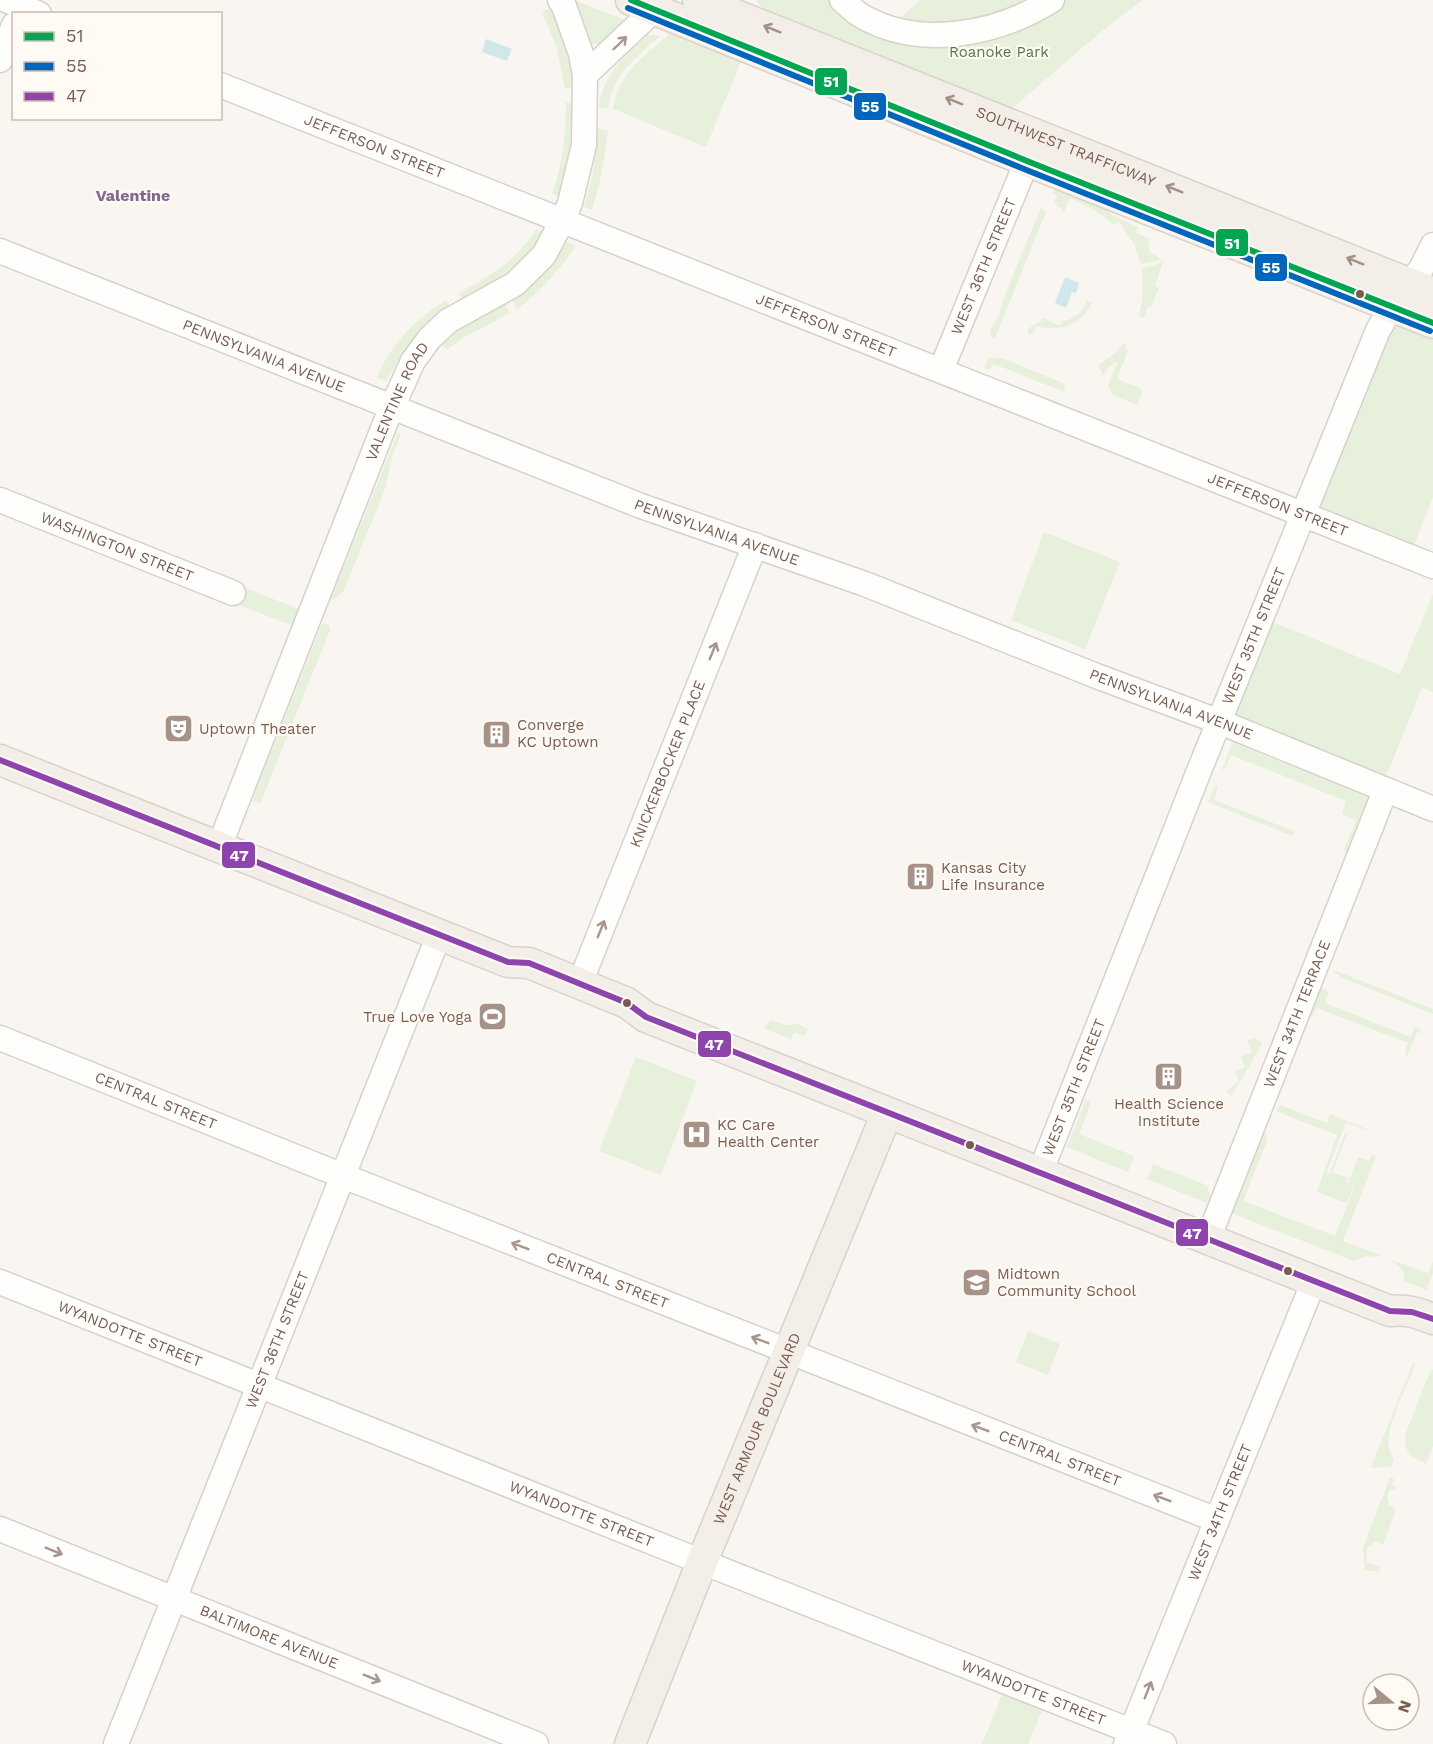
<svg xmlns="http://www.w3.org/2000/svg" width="1433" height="1744" font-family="'Work Sans',sans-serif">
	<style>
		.green { fill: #e7f0db }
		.water { fill: #d0e8ea }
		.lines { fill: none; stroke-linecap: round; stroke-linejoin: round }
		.minor-casing { stroke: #d7d1cb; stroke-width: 27 }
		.major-casing { stroke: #dad1cc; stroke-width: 33 }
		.minor { stroke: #fefefd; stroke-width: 24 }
		.major { stroke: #f3eee8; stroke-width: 30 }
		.bus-1-casing { stroke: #fffaf3; stroke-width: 10 }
		.bus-2-casing { stroke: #fffaf3; stroke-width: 10 }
		.bus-3-casing { stroke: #fffaf3; stroke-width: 10 }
		.bus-1 { stroke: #00a651; stroke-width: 6 }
		.bus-2 { stroke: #0065bd; stroke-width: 6 }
		.bus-3 { stroke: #8e44ad; stroke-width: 6 }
		.oneway { stroke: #a48f83 }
		.oneway2 { stroke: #a8958b }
		.bus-dot { fill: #7a5c4d; stroke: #fffaf3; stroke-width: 2 }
		.labels { text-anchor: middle; stroke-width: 4.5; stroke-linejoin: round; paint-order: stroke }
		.park-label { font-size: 15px; fill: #537a41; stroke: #fffaf3 }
		.street-label { font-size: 15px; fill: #7a5c4d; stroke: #fffaf3 }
		.poi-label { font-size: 15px; fill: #7a5c4d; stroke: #fffaf3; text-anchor: start }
		.neighbourhood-label { font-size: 16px; font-weight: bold; fill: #846695; stroke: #fffaf3 }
		.line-badge { stroke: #fffaf3; stroke-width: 2 }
		.badge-label { font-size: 16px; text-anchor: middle; font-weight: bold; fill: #fff }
	</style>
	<rect width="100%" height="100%" fill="#f9f5f0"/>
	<path class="green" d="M574 0 628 21 601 44H592L588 38Z
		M757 0H833L897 20 921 0H1143L1102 31 1009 111 793 24C782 18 761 12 757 0Z
		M551 8C561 32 572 57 574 83L572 87 565 89 557 49 542 12Z
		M672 32 742 59 706 147 613 109C618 72 646 55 672 32Z
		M648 35 660 36C635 59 614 73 608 108H599C602 75 625 56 648 35Z
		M566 102 573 104 576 132 560 197 552 194C563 164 566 134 566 102Z
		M598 129 608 130C605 158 600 184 592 210L584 207 593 173Z
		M1056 187 1102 206 1112 215 1138 227 1136 233 1148 238 1150 253 1160 258 1157 261 1141 264 1134 244 1119 222 1114 225C1099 212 1088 206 1070 198L1064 212 1061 208 1056 206 1057 203 1054 202 1057 195 1053 193Z
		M1041 208 1046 212 995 338H991L990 330 999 314 1006 292Z
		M536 230 543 232C539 261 487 289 464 302L459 293C494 273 512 264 536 230Z
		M567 242 576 246C559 270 541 291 517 309L512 300C534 284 552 266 567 242Z
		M1164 259 1155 286 1159 288 1151 307H1148L1144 318 1139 316 1143 295 1142 268 1159 264Z
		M446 300 452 309 415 339 399 359 386 381 377 378C390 344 416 319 446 300Z
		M1087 301 1092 303 1091 305C1079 326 1060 332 1037 326L1032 335H1029L1027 329 1040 322 1042 318 1060 326 1063 320 1067 321 1080 313Z
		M505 304 510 313 465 337 447 350 441 343 456 332Z
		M1397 319 1433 333V497L1413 548 1322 512 1317 506 1391 325Z
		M1123 344 1127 345 1126 349 1128 350 1117 379 1141 389V390L1143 391 1137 405 1113 395 1108 385 1118 361 1109 367 1103 375 1098 365 1114 354Z
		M988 358H1002L1063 383 1065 386 1064 392 994 364 988 370 984 368Z
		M398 432 401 434 391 460 386 486 382 497 343 592 333 600 331 599Z
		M1044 532 1120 562 1085 649 1011 620Z
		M324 546 296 627 239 605 245 588 299 609Z
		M1433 594V692L1422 688 1385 779 1238 719 1234 712 1270 621 1400 674Z
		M325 623 329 626 330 630 260 804 252 801 321 626Z
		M1232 742 1372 799 1349 855 1344 850 1356 820 1342 814 1346 801 1231 755 1225 769 1222 770Z
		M1215 786 1218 787 1214 800 1294 831 1292 836 1208 802Z
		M1334 970 1433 1009V1014L1345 979 1333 972Z
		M1321 988 1329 991 1325 1003 1410 1037 1415 1027 1420 1028 1421 1033 1417 1032 1407 1057 1405 1053 1408 1043 1317 1008 1313 1016 1309 1018Z
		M771 1020 785 1025 798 1024 808 1029 805 1036 794 1032 791 1039 763 1028Z
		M1253 1038 1263 1042 1232 1096 1227 1093 1229 1088 1239 1082 1235 1072 1245 1067 1241 1057 1252 1052 1247 1041Z
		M636 1057 697 1081 661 1175 599 1151Z
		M1086 1100 1091 1102 1079 1134 1134 1156 1128 1172 1067 1147Z
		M1280 1105 1327 1123 1330 1114 1369 1130V1131L1346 1123 1326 1174 1329 1175 1345 1133 1347 1134 1332 1173 1348 1178 1346 1182 1348 1183 1358 1157 1369 1161 1372 1155 1376 1156 1343 1241 1380 1255 1379 1257 1366 1256 1354 1261 1231 1213 1263 1133 1266 1134 1267 1141 1243 1201 1335 1236 1355 1186H1354L1347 1203 1317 1192 1337 1135 1278 1112 1276 1111Z
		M1153 1164 1209 1186 1208 1191 1210 1195 1207 1203 1147 1179Z
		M1392 1260 1428 1273 1433 1261V1273L1427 1290 1404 1281C1405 1271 1400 1265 1391 1262Z
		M1028 1331 1060 1344 1048 1375 1016 1362Z
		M1413 1363 1416 1364C1408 1384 1391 1416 1389 1436 1387 1445 1390 1452 1394 1460L1391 1466 1374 1468 1371 1467Z
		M1431 1369 1433 1370V1446L1426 1464C1409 1456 1401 1449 1407 1430Z
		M1390 1477 1394 1479 1392 1485 1396 1487 1395 1489 1390 1490 1387 1498 1389 1501 1388 1505 1396 1509 1383 1545 1374 1541 1372 1546 1368 1547 1366 1554 1367 1558 1366 1562 1380 1567 1379 1572 1365 1570 1363 1548Z
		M1004 1690 1044 1706 1028 1744H982Z"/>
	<path class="water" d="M486 39 512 49 507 61 482 52Z
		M1065 277 1079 283 1076 293 1072 292 1066 308 1055 303Z"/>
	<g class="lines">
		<defs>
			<g id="minor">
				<path d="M6 0 39 14"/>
				<path d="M842 0C848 5 854 11 860 15 919 50 996 35 1052 0"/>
				<path d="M0 60 14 25"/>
				<path d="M585 75 655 9"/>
				<path id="s1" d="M220 85 1433 566"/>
				<path id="s2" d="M0 251 641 506 865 584 1099 677 1220 722 1433 809"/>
				<path id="s3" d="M941 370 1027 161"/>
				<path id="s4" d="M0 500 233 593"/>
				<path id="s5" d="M219 847 386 421 413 361 429 339 448 321 515 284 544 255 562 221 570 203 584 145 585 75 581 54 564 6 560 0"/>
				<path id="s6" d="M580 983 755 545"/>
				<path id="s7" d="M0 1038 343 1176 1217 1520"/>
				<path id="s8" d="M1040 1173 1199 771 1378 330 1392 307 1421 269 1433 245"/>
				<path id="s9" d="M1208 1239 1385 791"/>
				<path id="s10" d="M0 1282 677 1552 1164 1744"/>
				<path id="s11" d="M0 1529 536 1744"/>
				<path id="s12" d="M116 1744 439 935"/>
				<path id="s13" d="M1126 1744 1314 1281"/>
			</g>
			<g id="major">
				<path d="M631 0 1027 161 1433 323"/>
				<path id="s14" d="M698 0 1433 293"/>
				<path d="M0 760 508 962 529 963 561 976 627 1003 646 1017 1390 1311C1407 1309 1418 1313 1433 1319"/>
				<path id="s15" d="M630 1744 702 1562 887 1113"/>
			</g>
		</defs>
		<use href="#minor" class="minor-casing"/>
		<use href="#major" class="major-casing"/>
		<use href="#minor" class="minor"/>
		<use href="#major" class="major"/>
		<defs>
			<path id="bus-1" d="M631 0 1027 161 1433 323"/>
			<path id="bus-2" d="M628 8 1024 169 1430 331"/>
			<path id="bus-3" d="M0 760 508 962 529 963 627 1003 646 1017 1390 1311 1412 1312 1433 1319"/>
		</defs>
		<use href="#bus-1" class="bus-1-casing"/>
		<use href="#bus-2" class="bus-2-casing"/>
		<use href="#bus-3" class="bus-3-casing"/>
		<use href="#bus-1" class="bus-1"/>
		<use href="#bus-2" class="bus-2"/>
		<use href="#bus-3" class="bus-3"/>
	</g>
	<defs><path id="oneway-shaft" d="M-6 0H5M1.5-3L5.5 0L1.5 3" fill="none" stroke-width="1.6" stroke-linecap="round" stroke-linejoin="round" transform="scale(1.5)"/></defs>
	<g class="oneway">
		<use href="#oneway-shaft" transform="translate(772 29) rotate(-158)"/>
		<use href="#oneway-shaft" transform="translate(954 101) rotate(-158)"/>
		<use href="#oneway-shaft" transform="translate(1174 189) rotate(-158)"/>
		<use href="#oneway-shaft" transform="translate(1355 261) rotate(-158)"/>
	</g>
	<g class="oneway2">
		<use href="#oneway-shaft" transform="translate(620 43) rotate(-44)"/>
		<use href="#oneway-shaft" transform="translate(713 651) rotate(-68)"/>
		<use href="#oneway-shaft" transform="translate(601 929) rotate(-68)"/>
		<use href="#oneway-shaft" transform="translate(520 1246) rotate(-159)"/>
		<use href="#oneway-shaft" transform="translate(760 1340) rotate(-159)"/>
		<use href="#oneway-shaft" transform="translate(980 1428) rotate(-159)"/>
		<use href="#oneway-shaft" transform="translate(1162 1498) rotate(-159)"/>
		<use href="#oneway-shaft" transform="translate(54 1551) rotate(22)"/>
		<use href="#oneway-shaft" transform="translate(372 1678) rotate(22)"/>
		<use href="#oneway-shaft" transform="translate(1148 1690) rotate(-68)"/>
	</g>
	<defs>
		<symbol id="theatre-square" viewBox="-11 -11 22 22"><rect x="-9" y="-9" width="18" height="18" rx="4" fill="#a69286" stroke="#fffaf3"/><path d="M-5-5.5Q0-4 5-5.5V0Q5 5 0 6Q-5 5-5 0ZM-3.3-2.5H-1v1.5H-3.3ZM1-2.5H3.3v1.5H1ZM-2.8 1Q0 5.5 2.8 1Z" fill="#fff"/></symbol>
		<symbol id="building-square" viewBox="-11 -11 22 22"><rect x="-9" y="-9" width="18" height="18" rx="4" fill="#a69286" stroke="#fffaf3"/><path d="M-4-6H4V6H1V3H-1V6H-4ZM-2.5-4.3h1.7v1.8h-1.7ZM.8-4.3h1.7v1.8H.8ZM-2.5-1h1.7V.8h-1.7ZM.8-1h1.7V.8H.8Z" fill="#fff"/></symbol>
		<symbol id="stadium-square" viewBox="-11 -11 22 22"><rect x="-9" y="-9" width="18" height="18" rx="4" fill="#a69286" stroke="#fffaf3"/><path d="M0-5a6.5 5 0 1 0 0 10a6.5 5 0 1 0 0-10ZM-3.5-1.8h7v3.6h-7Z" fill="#fff"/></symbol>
		<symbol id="hospital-square" viewBox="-11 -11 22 22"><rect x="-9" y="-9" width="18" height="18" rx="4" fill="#a69286" stroke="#fffaf3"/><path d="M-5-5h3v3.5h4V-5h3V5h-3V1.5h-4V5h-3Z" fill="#fff"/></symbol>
		<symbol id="school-square" viewBox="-11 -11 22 22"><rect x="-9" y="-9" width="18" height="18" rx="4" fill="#a69286" stroke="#fffaf3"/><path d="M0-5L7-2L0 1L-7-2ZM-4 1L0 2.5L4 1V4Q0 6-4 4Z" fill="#fff"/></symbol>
	</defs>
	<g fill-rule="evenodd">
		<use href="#theatre-square" x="162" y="712" width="33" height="33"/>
		<use href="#building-square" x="480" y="718" width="33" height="33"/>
		<use href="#building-square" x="904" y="860" width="33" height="33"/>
		<use href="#stadium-square" x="476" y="1000" width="33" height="33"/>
		<use href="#building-square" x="1152" y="1060" width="33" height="33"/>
		<use href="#hospital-square" x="680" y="1118" width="33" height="33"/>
		<use href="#school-square" x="960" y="1266" width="33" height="33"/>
	</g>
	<g class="bus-dot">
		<circle cx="1360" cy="294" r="5"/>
		<circle cx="627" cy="1003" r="5"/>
		<circle cx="970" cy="1145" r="5"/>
		<circle cx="1288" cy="1271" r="5"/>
	</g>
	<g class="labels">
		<g class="park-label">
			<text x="999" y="57">Roanoke Park</text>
		</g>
		<g class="street-label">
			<text dy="5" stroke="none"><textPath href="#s14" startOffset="396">SOUTHWEST TRAFFICWAY</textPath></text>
			<text dy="5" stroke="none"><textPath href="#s1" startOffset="166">JEFFERSON STREET</textPath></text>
			<text dy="5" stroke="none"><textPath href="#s3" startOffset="112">WEST 36TH STREET</textPath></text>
			<text dy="5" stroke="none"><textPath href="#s1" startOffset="652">JEFFERSON STREET</textPath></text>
			<text dy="5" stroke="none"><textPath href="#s2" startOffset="284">PENNSYLVANIA AVENUE</textPath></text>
			<text dy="5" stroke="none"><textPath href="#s5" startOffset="480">VALENTINE ROAD</textPath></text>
			<text dy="5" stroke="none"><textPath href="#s1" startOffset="1138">JEFFERSON STREET</textPath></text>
			<text dy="5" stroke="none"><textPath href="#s2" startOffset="770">PENNSYLVANIA AVENUE</textPath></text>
			<text dy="5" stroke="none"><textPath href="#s4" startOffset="126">WASHINGTON STREET</textPath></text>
			<text dy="5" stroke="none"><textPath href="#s8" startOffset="578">WEST 35TH STREET</textPath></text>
			<text dy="5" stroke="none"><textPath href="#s2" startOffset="1256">PENNSYLVANIA AVENUE</textPath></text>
			<text dy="5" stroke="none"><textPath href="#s6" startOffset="236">KNICKERBOCKER PLACE</textPath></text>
			<text dy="5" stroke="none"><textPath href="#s9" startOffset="242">WEST 34TH TERRACE</textPath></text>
			<text dy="5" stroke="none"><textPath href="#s8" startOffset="92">WEST 35TH STREET</textPath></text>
			<text dy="5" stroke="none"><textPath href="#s7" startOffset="168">CENTRAL STREET</textPath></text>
			<text dy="5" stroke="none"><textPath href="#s7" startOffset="654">CENTRAL STREET</textPath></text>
			<text dy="5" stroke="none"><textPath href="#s10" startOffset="140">WYANDOTTE STREET</textPath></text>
			<text dy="5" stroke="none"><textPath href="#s12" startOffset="435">WEST 36TH STREET</textPath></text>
			<text dy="5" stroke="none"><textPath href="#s15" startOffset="340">WEST ARMOUR BOULEVARD</textPath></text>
			<text dy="5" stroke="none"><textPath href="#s7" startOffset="1140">CENTRAL STREET</textPath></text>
			<text dy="5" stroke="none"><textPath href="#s13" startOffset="250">WEST 34TH STREET</textPath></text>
			<text dy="5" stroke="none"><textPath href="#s10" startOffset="626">WYANDOTTE STREET</textPath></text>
			<text dy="5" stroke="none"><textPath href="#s11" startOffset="290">BALTIMORE AVENUE</textPath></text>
			<text dy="5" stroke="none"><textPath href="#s10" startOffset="1112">WYANDOTTE STREET</textPath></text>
		</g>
		<g class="poi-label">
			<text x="517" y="730">Converge<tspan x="517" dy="17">KC Uptown</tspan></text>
			<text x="199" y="734">Uptown Theater</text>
			<text x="941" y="873">Kansas City<tspan x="941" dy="17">Life Insurance</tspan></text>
			<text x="472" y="1022" text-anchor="end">True Love Yoga</text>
			<text x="1169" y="1109" text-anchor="middle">Health Science<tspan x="1169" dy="17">Institute</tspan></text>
			<text x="717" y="1130">KC Care<tspan x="717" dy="17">Health Center</tspan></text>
			<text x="997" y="1279">Midtown<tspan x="997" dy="17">Community School</tspan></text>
		</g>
		<g class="neighbourhood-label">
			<text x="133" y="201">Valentine</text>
		</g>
	</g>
	<g class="line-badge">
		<rect x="814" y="67" width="34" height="29" rx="6" fill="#00a651"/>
		<rect x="853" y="92" width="34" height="29" rx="6" fill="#0065bd"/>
		<rect x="1215" y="228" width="34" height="29" rx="6" fill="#00a651"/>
		<rect x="1254" y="253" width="34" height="29" rx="6" fill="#0065bd"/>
		<rect x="221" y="841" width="35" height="28" rx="6" fill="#8e44ad"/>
		<rect x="697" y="1030" width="35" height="28" rx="6" fill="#8e44ad"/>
		<rect x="1175" y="1218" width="34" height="29" rx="6" fill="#8e44ad"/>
	</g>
	<g class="badge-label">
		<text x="831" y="87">51</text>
		<text x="870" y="112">55</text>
		<text x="1232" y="249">51</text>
		<text x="1271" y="273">55</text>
		<text x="239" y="861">47</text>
		<text x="714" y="1050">47</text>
		<text x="1192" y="1239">47</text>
	</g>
	<rect x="12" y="12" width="210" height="108" fill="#fffaf3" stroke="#cabbb1" stroke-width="1.5"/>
	<rect x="24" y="32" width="30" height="9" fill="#00a651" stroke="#cabbb1" stroke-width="1.5"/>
	<text x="66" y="42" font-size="18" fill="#7a5c4d">51</text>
	<rect x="24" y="62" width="30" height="9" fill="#0065bd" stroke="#cabbb1" stroke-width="1.5"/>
	<text x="66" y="72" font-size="18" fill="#7a5c4d">55</text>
	<rect x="24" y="92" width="30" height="9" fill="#8e44ad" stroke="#cabbb1" stroke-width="1.5"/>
	<text x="66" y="102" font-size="18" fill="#7a5c4d">47</text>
	<g transform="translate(1391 1702) rotate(109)"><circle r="28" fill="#fffaf3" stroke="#cabbb1" stroke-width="1.5"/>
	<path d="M0-4.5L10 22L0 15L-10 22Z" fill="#a69286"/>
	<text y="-9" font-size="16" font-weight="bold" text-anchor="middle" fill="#7a5c4d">N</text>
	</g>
</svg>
